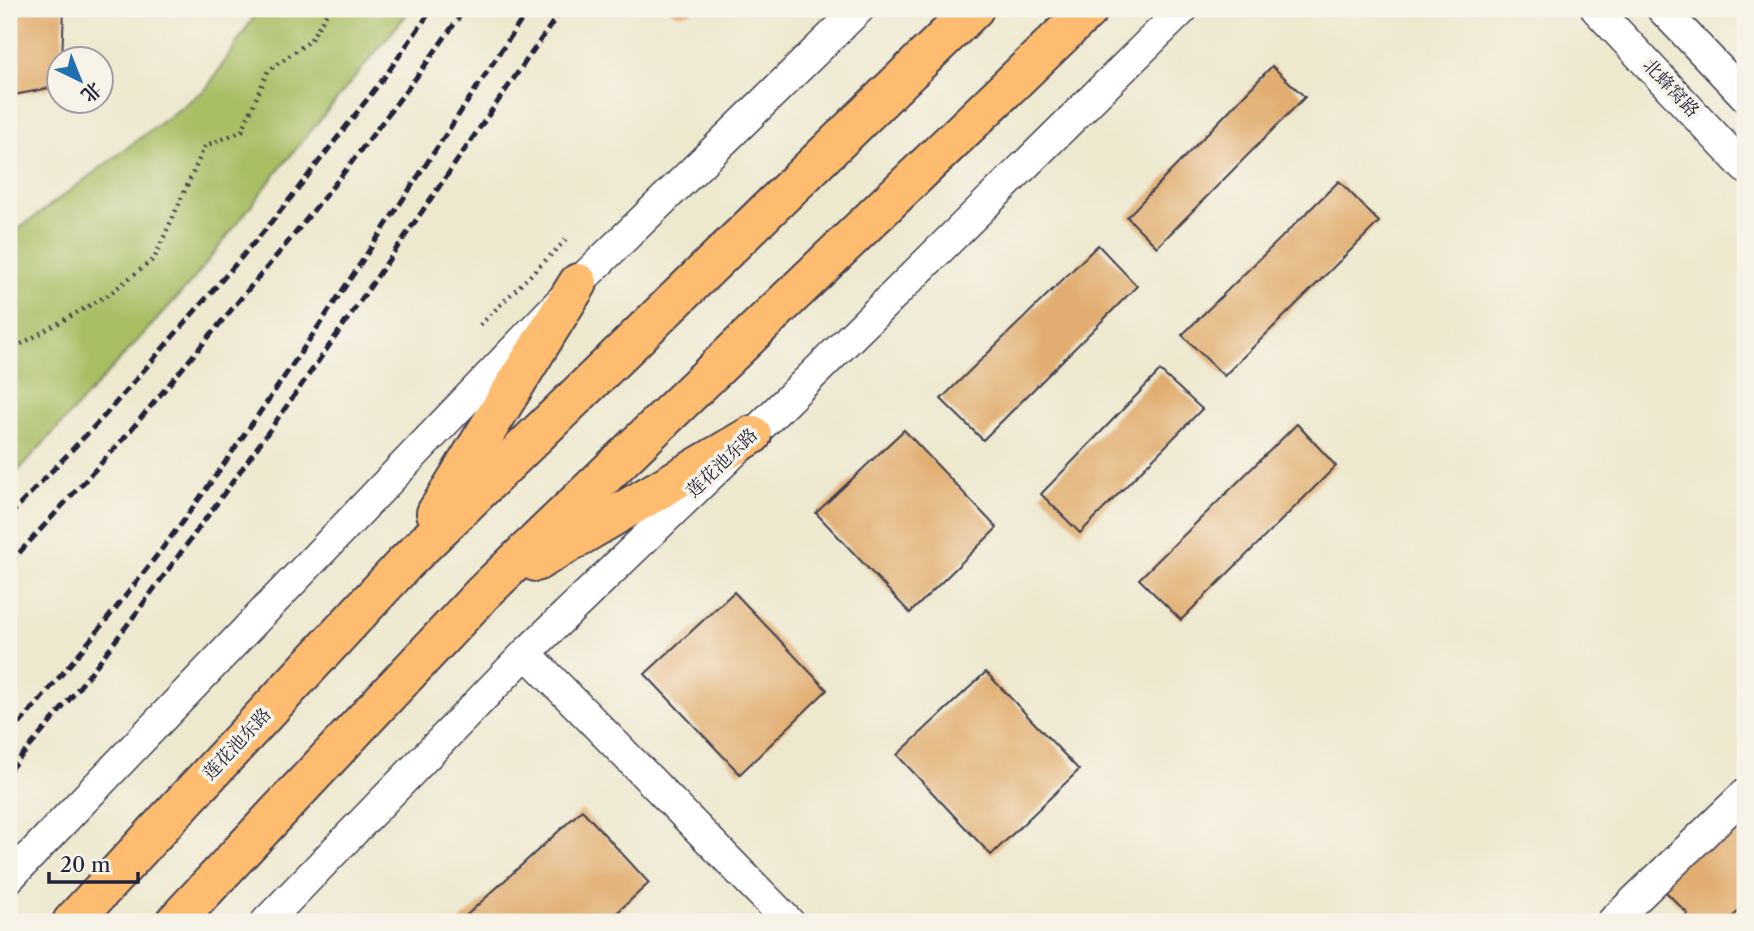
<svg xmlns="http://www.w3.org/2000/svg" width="1754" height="931" font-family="'Libre Caslon Text','Noto Serif SC',serif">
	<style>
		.green { fill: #a7be63; stroke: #64704f; stroke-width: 2 }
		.building { fill: #e1ad70 }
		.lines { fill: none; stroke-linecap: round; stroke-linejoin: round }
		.minor-casing { stroke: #414051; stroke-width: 33 }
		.highway-casing { stroke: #414051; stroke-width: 42 }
		.path { stroke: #414051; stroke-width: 4.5; stroke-dasharray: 2 5; stroke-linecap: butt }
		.minor { stroke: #fff; stroke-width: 30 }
		.highway { stroke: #fdbc6f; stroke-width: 38 }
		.rail { stroke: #22223b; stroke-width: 5; stroke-dasharray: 10 5; stroke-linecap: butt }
		.labels { text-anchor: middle; stroke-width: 7; stroke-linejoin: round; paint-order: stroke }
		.street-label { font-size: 18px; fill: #22223b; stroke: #f7f3e8 }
	</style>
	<rect width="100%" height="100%" fill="#f7f3e8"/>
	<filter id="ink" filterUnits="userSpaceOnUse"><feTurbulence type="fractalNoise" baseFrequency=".0143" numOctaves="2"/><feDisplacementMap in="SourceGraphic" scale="14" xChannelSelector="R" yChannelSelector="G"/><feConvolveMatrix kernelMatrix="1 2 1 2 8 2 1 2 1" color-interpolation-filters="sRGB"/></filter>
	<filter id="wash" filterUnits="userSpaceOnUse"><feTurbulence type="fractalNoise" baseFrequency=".00686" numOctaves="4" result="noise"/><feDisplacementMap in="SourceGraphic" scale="28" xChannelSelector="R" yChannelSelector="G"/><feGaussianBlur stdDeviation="1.57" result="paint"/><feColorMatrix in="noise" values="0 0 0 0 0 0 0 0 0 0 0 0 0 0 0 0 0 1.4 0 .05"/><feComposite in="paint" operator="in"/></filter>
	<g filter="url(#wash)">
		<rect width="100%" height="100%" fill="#eee8cf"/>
		<path class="green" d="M259 9H411L282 166 193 280 9 481V242L16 231 207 88Z"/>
		<g id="blocks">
			<path class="building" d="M9 9H64L62 60H60V86L9 96Z
				M665 9H695L691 12 679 15Z
				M1272 66 1305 97 1157 247 1127 217Z
				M1339 181 1379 222 1224 376 1182 335Z
				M1098 245 1137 286 983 440 941 399Z
				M1160 371 1202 409 1080 533 1041 494Z
				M1297 424 1336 466 1181 620 1139 579Z
				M904 430 997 528 910 613 816 513Z
				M734 592 827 690 740 774 645 674Z
				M986 672 1079 770 991 855 897 755Z
				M1745 803V905L1727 922H1680L1688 914 1658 884Z
				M582 810 649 883 607 922H459Z"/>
		</g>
	</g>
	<g filter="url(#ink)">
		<use href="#blocks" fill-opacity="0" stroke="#414051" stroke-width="2"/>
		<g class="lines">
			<defs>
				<path id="minor" d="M1596 9 1745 168
					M1662 9 1745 96
					M526 653 789 922
					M9 878 578 283 859 9
					M266 922 526 653 752 435 1183 9
					M1612 922 1745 794"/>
				<path id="highway" d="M436 513 578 283
					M536 562 752 435
					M72 922 405 563 974 9
					M175 922 483 593 1089 9"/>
			</defs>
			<use href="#minor" class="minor-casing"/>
			<use href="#highway" class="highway-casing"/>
			<path class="path" d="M480 325 567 239
				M9 351 108 295 154 259 205 146 242 131 268 71 310 41 329 9"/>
			<use href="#minor" class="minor"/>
			<use href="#highway" class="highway"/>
			<path class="rail" d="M9 516 106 414 272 222 386 75 432 9
				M9 564 125 437 293 236 345 171 418 75 465 9
				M9 736C83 651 154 563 219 471 326 319 426 163 529 9
				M9 770C79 693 140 608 201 525 325 356 442 181 562 9"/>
		</g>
	</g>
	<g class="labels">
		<g class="street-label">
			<text transform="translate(1671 88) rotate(47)" y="6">北蜂窝路</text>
			<text transform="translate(722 463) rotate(-44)" y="6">莲花池东路</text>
			<text transform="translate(237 744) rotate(-47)" y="6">莲花池东路</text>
		</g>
	</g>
	<rect width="1754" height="931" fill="none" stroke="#f7f3e8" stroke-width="35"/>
	<g transform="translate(80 80) rotate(137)"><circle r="33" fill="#f7f3e8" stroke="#a29fa3" stroke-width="2"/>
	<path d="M0-5L12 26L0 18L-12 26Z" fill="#1f6fb2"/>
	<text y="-10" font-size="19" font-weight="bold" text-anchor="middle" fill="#22223b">北</text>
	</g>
	<path d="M49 872v10h89v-10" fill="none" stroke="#22223b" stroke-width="3.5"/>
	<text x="60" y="872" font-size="21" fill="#22223b" stroke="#f7f3e8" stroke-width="5" paint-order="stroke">20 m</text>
</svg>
